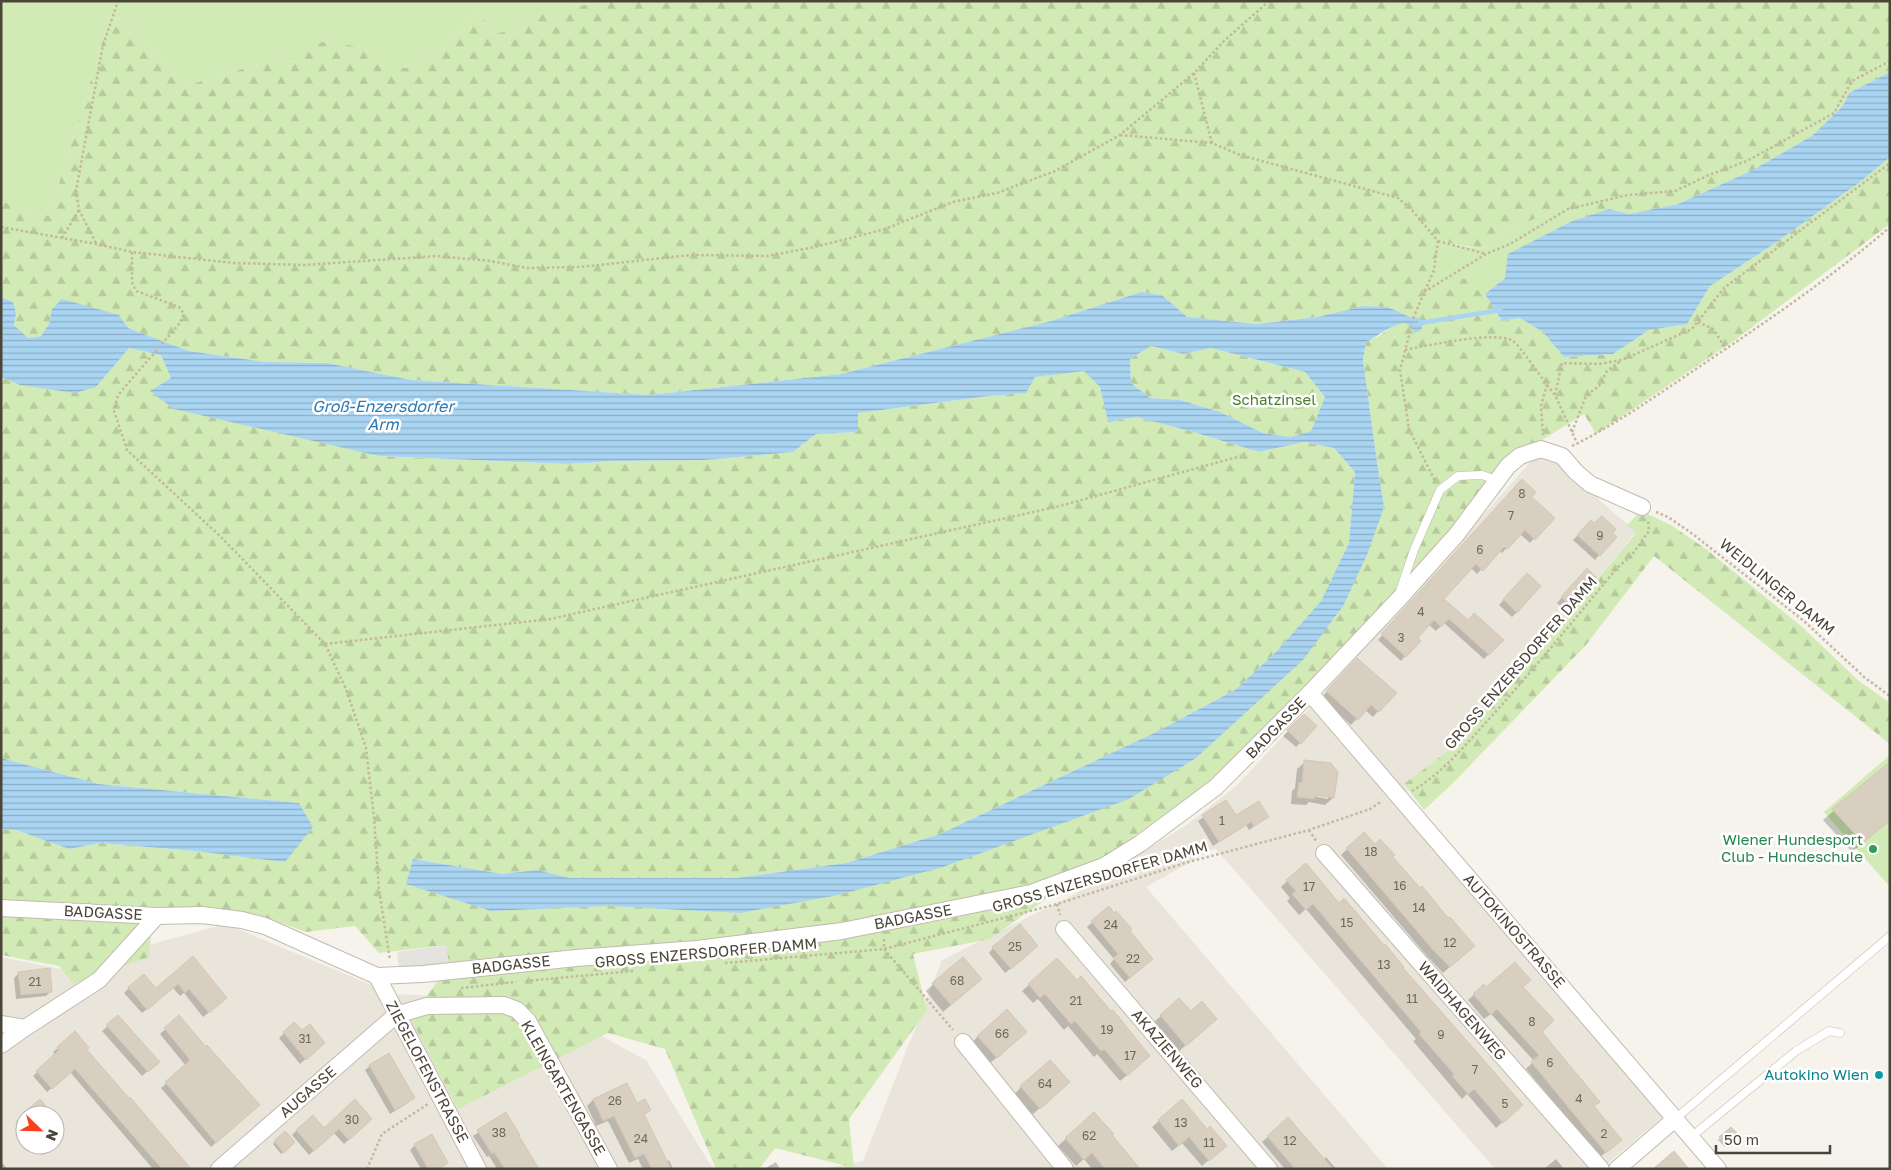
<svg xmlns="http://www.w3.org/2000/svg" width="1891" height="1170" font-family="'Golos Text',sans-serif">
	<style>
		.residential { fill: #eae5da; fill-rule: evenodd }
		.green { fill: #d2eab5 }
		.forest { fill: url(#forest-firs) }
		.parking { fill: #e5e3e0 }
		.water { fill: url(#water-rules); fill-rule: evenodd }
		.shadow { fill: #0003; fill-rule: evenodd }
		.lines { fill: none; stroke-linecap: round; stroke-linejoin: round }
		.stream { stroke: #a9d4f2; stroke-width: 4.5 }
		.building { fill: #d8cfc1; stroke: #d3c7b4 }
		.service-casing { stroke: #c2bbae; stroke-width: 9 }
		.minor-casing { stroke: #c2bbae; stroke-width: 18 }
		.path { stroke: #c4b79f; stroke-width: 2.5; stroke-dasharray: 2.5 2.5; stroke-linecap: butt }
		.service { stroke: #fff; stroke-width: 8 }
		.minor { stroke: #fff; stroke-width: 16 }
		.leisure-dot { fill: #2e9e5b; stroke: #fff; stroke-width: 2 }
		.culture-dot { fill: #0f9aa8; stroke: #fff; stroke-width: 2 }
		.labels { text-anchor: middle; stroke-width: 5; stroke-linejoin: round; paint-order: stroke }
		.number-label { font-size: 12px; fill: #6e675b }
		.park-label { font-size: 15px; fill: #4a7f2a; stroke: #fff }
		.street-label { font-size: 15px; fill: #4b4439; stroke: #fff }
		.leisure-label { font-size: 15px; fill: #27864d; stroke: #fff; text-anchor: end }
		.culture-label { font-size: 15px; fill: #0d838f; stroke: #fff; text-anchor: end }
		.water-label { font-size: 16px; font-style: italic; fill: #2e7ab2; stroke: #fff }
	</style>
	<defs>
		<pattern id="forest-firs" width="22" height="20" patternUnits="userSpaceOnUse" patternTransform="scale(1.25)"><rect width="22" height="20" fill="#d2eab5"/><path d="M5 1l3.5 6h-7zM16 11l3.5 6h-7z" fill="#b6ca9c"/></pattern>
		<pattern id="water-rules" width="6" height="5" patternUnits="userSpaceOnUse" patternTransform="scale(1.25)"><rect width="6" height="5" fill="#a9d4f2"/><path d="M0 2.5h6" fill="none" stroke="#8caec5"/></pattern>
	</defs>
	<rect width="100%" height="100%" fill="#f6f3ec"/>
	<path class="residential" d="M1534 458 1551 459 1561 466 1636 532 1484 714 1449 750 1404 784 1408 791 1393 801 1665 1115 1601 1169H1495L1215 848 1146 887 1388 1169H825L863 1161 942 960 1075 894 1188 824 1236 786 1324 693Z
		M226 924 393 994 534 1000 646 1060 713 1169H1V957L60 969ZM25 1115H55V1145H25Z"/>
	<path class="green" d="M1 1H610L532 14 523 29 491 34 480 9 416 68H384L364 47 298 61 259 64 185 86 130 23 110 17 49 216 1 201Z
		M1564 206 1572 221 1524 246 1505 278 1485 294 1470 286 1452 282 1436 292 1423 293 1434 270 1438 241 1459 246 1482 249 1504 232Z
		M1890 755V887L1824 812Z"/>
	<path class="forest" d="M610 1H1890V72L1849 93 1844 106 1813 135 1753 170 1678 204 1629 214 1609 209 1572 221 1564 206 1504 232 1482 249 1438 241 1434 270 1423 293 1436 292 1452 282 1466 278 1470 286 1485 294 1502 321 1520 318 1543 332 1564 357 1613 354 1649 330 1687 323 1710 286 1774 244 1860 182 1890 157V224L1735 340 1596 434 1584 414 1497 468 1465 519 1383 608 1214 779 990 939 913 954 927 1010 849 1119 854 1168 775 1148 759 1169H716L665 1049 608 1033 458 1109 410 1018 449 966 446 945 379 953 355 926 306 932 255 914 201 909 152 926 149 957 73 984 59 966 1 955V829L16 830 69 849 101 843 195 851 264 859 299 803 99 784 1 758V377L20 385 96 386 129 348 161 355 171 378 151 392 379 456 568 464 616 461 705 460 793 452 816 434 857 432 858 413 989 396 1025 393 1035 377 1084 370 1100 387 1108 422 1136 417 1190 431 1259 452 1304 442 1334 448 1355 472 1349 543 1321 601 1277 651 1235 690 1156 732 940 834 846 863 736 878H570L537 870 502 874 413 859 491 911 838 895 1303 660 1384 507 1376 455 1363 360 1366 342 1379 336 1397 323H1406L1419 318 1410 317 1388 307 1365 306 1317 317 1256 324 1186 317 1162 295 1141 292 1051 321 841 374 649 395 411 380 327 363 265 362 189 351 128 328 118 315 52 309 49 324 41 336 28 338 14 325 16 313 13 302 1 297V201L49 216 110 17 130 23 185 86 259 64 297 61 313 41 364 47 384 68H416L480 9 491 34 523 29 531 14Z
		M1151 346 1183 354 1211 348 1305 372 1325 397 1311 431 1290 437 1263 433 1220 412 1180 400 1150 398 1131 383 1130 359Z
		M1641 511 1671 525 1706 549 1801 626 1859 681 1890 703V744L1654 556 1586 645 1454 782 1424 810 1404 784 1449 750 1484 714 1636 533 1627 525Z"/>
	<path class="parking" d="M446 945 449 966 399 970 397 952Z"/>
	<path class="water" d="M1890 72V157L1860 182 1774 244 1710 286 1687 324 1649 330 1613 354 1564 357 1543 332 1520 318 1502 321 1485 294 1505 278 1508 254 1572 221 1609 209 1629 214 1678 204 1753 170 1813 135 1843 106 1849 93Z
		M1141 292 1162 295 1187 317 1256 324 1317 317 1364 306 1388 307 1410 317 1419 318 1424 322 1421 330 1415 333 1406 323C1392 323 1379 336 1366 342L1363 360 1376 455 1384 507 1367 555 1343 606 1303 660 1196 758 1129 799 943 867 838 895 740 913 609 906 491 911 406 884 413 859 502 874 537 870 570 878H736L846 863 940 834 1156 732 1235 690 1277 651 1321 601 1349 543 1355 472 1334 448 1304 442 1259 452 1190 431 1136 417 1108 422 1100 387 1084 371 1035 377 1026 393 989 396 858 413V432L816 434 793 452 705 460 616 461 568 464 379 456 174 409 150 391 171 378 161 355 129 348 96 387 75 393 20 385 1 377V297L13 302 16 313 14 325 28 338 41 336 49 324 52 309 62 299 119 315 128 328 189 351 265 362 327 363 411 380 649 395 841 374 1051 321ZM1151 346 1183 354 1211 348 1305 372 1325 397 1311 431 1290 437 1263 433 1220 412 1180 400 1150 398 1131 383 1130 359Z
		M1 758 99 784 299 803 313 827 285 862 195 851 101 843 69 849 16 830 1 829Z"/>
	<path class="shadow" d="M1518 486 1553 518 1530 543 1520 534 1502 553 1499 550 1477 574 1471 568 1443 599 1468 622 1502 640 1484 659 1444 623 1436 631 1428 624 1416 638 1419 641 1401 661 1378 640Z
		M1591 522 1599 555 1595 560 1573 540Z
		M1527 575 1517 612 1512 617 1499 605Z
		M1582 575 1569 605 1564 609 1557 603Z
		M1352 665 1378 711 1373 717 1365 710 1351 725 1321 698Z
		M1304 715 1300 743 1296 747 1283 736Z
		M1305 762 1333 798 1325 805 1309 802 1306 805 1291 804 1292 791 1295 788 1297 769ZM1310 793 1328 796V799L1309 795Z
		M1890 763V820L1852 852 1823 820Z
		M1226 802 1235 817H1267L1249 830 1246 825 1213 846 1198 821Z
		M1374 846 1467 952 1443 973 1427 956 1341 855 1347 849Z
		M1287 881 1338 905 1401 968 1515 1111 1496 1128 1467 1094 1462 1099 1413 1041 1416 1039 1306 909 1299 915 1287 901 1290 898 1281 887Z
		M1108 908 1128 931 1147 963 1125 982 1110 964 1114 959 1087 927Z
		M993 948 1032 951 1005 973 989 953Z
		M192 958 221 1003 203 1017 184 993 180 996 173 988 142 1013 124 993 129 988 155 989Z
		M1057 960 1143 1062 1120 1081 1097 1054 1094 1057 1068 1026 1064 1030 1038 999 1033 1003 1022 991Z
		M19 973 51 991 46 996 16 999 14 978Z
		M933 984 973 986 943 1012 926 991Z
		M1484 986 1486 989 1522 987 1540 1032 1593 1107 1615 1145 1600 1157 1526 1069 1534 1061 1491 1014 1484 1019 1468 1000Z
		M1179 1000 1191 1013 1208 1026 1178 1052 1153 1023Z
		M118 1017 153 1066 142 1076 102 1031Z
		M179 1017 254 1109 211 1147 161 1088 186 1066 160 1034Z
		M294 1023 319 1047 300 1064 279 1038Z
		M978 1036 1018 1039 988 1065 971 1044Z
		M58 1048 85 1050 187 1169H153L70 1072 47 1092 33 1076 55 1055 53 1052Z
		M370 1066 413 1098 408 1103 390 1114 365 1070Z
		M627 1085 636 1105 649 1110 643 1116 666 1162 669 1160 673 1169H643L638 1159 629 1163 608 1121 596 1126 587 1106 593 1100Z
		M1021 1087 1061 1089 1032 1115 1014 1095Z
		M40 1100 53 1115H25V1132L16 1122Z
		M1182 1101 1206 1131 1218 1152 1202 1166 1182 1143 1172 1151 1152 1127Z
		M1094 1113 1139 1169H1092L1084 1159 1076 1166 1058 1146Z
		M505 1114 537 1169H497L489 1156 487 1157 473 1136Z
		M371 1119 344 1144 334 1133 309 1155 292 1135 297 1130H324Z
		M1288 1119 1323 1160 1326 1157 1336 1169H1285L1262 1142Z
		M1731 1128 1737 1135 1725 1147 1718 1140Z
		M285 1133 294 1142 281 1154 273 1144Z
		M415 1145 446 1163 439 1169H421L410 1150Z
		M1556 1159 1564 1169H1544Z
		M1 1162 7 1168 6 1169H1Z
		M776 1162 780 1169H765L766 1168Z"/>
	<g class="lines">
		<path class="stream" d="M1420 323 1501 310"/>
	</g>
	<path class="building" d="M1522 479 1536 492 1532 497 1555 518 1535 540 1525 530 1508 549 1504 547 1483 571 1476 564 1444 599 1468 620 1474 613 1504 640 1489 655 1449 619 1441 627 1434 620 1418 638 1421 641 1406 657 1381 634Z
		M1602 516 1616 529 1613 533 1617 537 1600 556 1577 535 1591 520 1594 523Z
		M1587 568 1596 577 1570 606 1561 597Z
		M1527 573 1541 586 1517 613 1503 599Z
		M1357 658 1397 693 1379 712 1371 705 1358 720 1326 691Z
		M1304 714 1317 726 1301 744 1287 730Z
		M1304 760 1331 763 1338 772 1334 798 1315 795 1314 799 1297 797 1299 782 1302 783Z
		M1890 762V820L1863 843 1832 809Z
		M1226 800 1236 815 1259 801 1269 817 1254 826 1251 822 1219 842 1202 815Z
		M1364 832 1375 844 1380 839 1395 855 1393 857 1420 888 1422 886 1448 918 1450 917 1475 946 1450 967 1433 950 1346 848Z
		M1306 863 1339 903 1344 898 1384 945 1385 944 1404 967 1403 968 1523 1105 1503 1123 1474 1089 1468 1094 1452 1076 1454 1074 1419 1034 1421 1032 1313 904 1306 910 1292 894 1296 891 1286 880Z
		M1109 906 1114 913 1116 911 1132 929 1130 931 1153 959 1130 978 1113 958 1118 954 1091 921Z
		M1020 924 1038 946 1011 969 992 947Z
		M193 956 227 998 209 1013 189 989 185 993 178 984 147 1010 128 987 144 974 156 988Z
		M963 957 982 979 951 1005 932 983Z
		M1057 958 1077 980 1081 976 1111 1011 1113 1010 1150 1056 1127 1076 1104 1049 1101 1051 1075 1021 1071 1024 1045 994 1040 998 1028 984Z
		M1515 962 1531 980 1523 987 1554 1020 1542 1032 1600 1102 1594 1106 1622 1140 1606 1153 1531 1062 1539 1055 1497 1009 1491 1015 1473 994 1484 984 1486 987Z
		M50 968 52 992 21 995 18 972Z
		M1179 998 1191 1011 1202 1001 1217 1019 1186 1046 1160 1015Z
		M1007 1009 1027 1032 997 1058 977 1036Z
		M118 1015 160 1062 148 1072 106 1025Z
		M179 1015 206 1047 207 1045 260 1105 216 1143 165 1082 190 1060 164 1028Z
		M294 1022 302 1030 310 1024 325 1043 306 1060 283 1032Z
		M75 1031 89 1048 87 1050 129 1098 130 1097 191 1169H162L75 1069 52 1089 36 1071 59 1050 57 1047Z
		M389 1053 415 1098 395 1110 369 1065Z
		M1050 1060 1070 1082 1040 1109 1020 1086Z
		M627 1083 637 1103 645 1099 651 1110 644 1114 671 1169H652L644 1154 635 1158 614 1116 603 1121 593 1099Z
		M40 1099 54 1115H21Z
		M355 1099 372 1119 349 1140 339 1129 314 1151 296 1130 313 1115 324 1128Z
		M1182 1099 1207 1129 1210 1126 1227 1146 1209 1161 1189 1137 1179 1146 1158 1120Z
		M506 1112 520 1135 519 1136 539 1169H505L494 1152 492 1154 477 1130Z
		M1094 1112 1114 1134 1112 1135 1140 1169H1105L1092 1153 1084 1160 1065 1138Z
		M1288 1117 1333 1169H1295L1267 1136Z
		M1731 1127 1739 1135 1727 1146 1719 1137Z
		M285 1131 295 1142 284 1153 274 1141Z
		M432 1134 448 1163 438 1169H428L414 1144Z
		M1674 1151 1689 1169H1653Z"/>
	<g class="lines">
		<defs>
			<path id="service" d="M1400 591 1414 550 1440 490 1458 476 1482 475 1496 480
				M1675 1119 1890 936
				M1691 1137 1796 1051 1829 1031 1840 1033"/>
			<path id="minor" d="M1310 693 1718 1169
				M1324 853 1601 1169
				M1 908 157 916 202 915 242 920 265 926 377 976 423 974 576 958 697 949 842 931 1031 893 1104 866 1141 843 1216 787 1310 693 1397 601 1457 534 1508 466 1520 456 1541 449 1562 456 1576 472 1590 484 1642 507
				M1064 929 1269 1169
				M377 976 478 1169
				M1 1024 25 1028
				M963 1042 1065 1169
				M1 1045 25 1028 99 980 157 916
				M219 1169 396 1015 427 1006 504 1005 517 1010 528 1021 609 1169
				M1617 1169 1675 1119"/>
		</defs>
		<use href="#service" class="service-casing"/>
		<use href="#minor" class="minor-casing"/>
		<path class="path" d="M1194 73 1212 143 1240 155 1398 198 1411 209 1438 241 1434 270 1414 316 1400 370 1409 429 1435 481
			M1120 135 1212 143
			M1 227 96 244 132 252 234 263 304 265 437 256 490 261 527 268 580 267 691 255 767 256 815 247 885 229 953 202 997 193 1055 171 1120 135 1194 73 1224 41 1269 1
			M62 238 79 210
			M1438 241 1486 254
			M96 243 79 210 76 191 103 45 118 1
			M132 252V282L136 291 179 307 184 314 180 323 118 395 114 411 127 450 220 536 325 644 346 689 366 748 374 817 379 890 390 960
			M1424 292 1486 254 1510 244 1568 209 1628 195 1675 191 1709 175 1747 161 1834 113 1852 81 1890 61
			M1698 322 1713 329 1726 349
			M1405 350C1426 346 1497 330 1513 341 1521 347 1539 375 1547 384L1541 406 1543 435
			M1547 385 1555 395 1577 443
			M1555 395 1562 363 1599 364 1622 360 1692 329 1724 288 1890 163
			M1572 432 1586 396 1599 386 1607 371 1621 361
			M1572 446C1617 424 1657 395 1699 367 1764 323 1830 279 1890 227
			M1656 512 1668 517 1690 532 1804 621 1864 677 1890 696
			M325 644 550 619 1056 507 1241 456
			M1412 791C1443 773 1466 744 1490 718 1534 669 1575 619 1617 568L1631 556 1649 531 1648 519
			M1309 830 1316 841
			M1057 904 1060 915
			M884 939V949L953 1030
			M725 963 884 949 1057 904 1185 863 1309 830 1370 809 1382 801
			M526 981 633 971
			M461 988 516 982
			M367 1169 382 1134 428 1104"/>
		<use href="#service" class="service"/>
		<use href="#minor" class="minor"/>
	</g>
	<circle class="leisure-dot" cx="1873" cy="849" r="5"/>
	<circle class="culture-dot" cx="1879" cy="1075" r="5"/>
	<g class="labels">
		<g class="number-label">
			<text x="1522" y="498">8</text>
			<text x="1511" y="520">7</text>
			<text x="1600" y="540">9</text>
			<text x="1480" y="554">6</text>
			<text x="1421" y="616">4</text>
			<text x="1401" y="642">3</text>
			<text x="1222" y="825">1</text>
			<text x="1371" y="856">18</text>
			<text x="1400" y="890">16</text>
			<text x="1309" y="891">17</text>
			<text x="1419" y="912">14</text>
			<text x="1347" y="927">15</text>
			<text x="1111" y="929">24</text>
			<text x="1450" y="947">12</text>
			<text x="1015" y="951">25</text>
			<text x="1133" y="963">22</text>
			<text x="1384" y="969">13</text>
			<text x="957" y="985">68</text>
			<text x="35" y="986">21</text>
			<text x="1412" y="1003">11</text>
			<text x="1076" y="1005">21</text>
			<text x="1532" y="1026">8</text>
			<text x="1107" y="1034">19</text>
			<text x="1002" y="1038">66</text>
			<text x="1441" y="1039">9</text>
			<text x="305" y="1043">31</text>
			<text x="1130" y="1060">17</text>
			<text x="1550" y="1067">6</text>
			<text x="1475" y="1074">7</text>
			<text x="1045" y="1088">64</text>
			<text x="1579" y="1103">4</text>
			<text x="615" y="1105">26</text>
			<text x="1505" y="1108">5</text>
			<text x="352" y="1124">30</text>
			<text x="1181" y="1127">13</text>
			<text x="499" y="1137">38</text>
			<text x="1604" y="1138">2</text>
			<text x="1089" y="1140">62</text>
			<text x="641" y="1143">24</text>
			<text x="1290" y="1145">12</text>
			<text x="1209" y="1147">11</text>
		</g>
		<g class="park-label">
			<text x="1274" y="405">Schatzinsel</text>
		</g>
		<g class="street-label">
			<text transform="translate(1777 587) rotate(39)" y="5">WEIDLINGER DAMM</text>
			<text transform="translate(1521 663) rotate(-49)" y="5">GROSS ENZERSDORFER DAMM</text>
			<text transform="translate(1276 728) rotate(-46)" y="5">BADGASSE</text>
			<text transform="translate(1100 877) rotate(-16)" y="5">GROSS ENZERSDORFER DAMM</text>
			<text transform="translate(103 913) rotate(3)" y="5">BADGASSE</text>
			<text transform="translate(913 917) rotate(-11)" y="5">BADGASSE</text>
			<text transform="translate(1514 931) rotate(49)" y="5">AUTOKINOSTRASSE</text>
			<text transform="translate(706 953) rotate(-5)" y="5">GROSS ENZERSDORFER DAMM</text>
			<text transform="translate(511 965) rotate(-6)" y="5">BADGASSE</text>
			<text transform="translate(1462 1011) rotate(49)" y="5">WAIDHAGENWEG</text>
			<text transform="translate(1167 1049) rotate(49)" y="5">AKAZIENWEG</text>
			<text transform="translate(427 1072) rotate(62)" y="5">ZIEGELOFENSTRASSE</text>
			<text transform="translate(563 1088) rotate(60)" y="5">KLEINGARTENGASSE</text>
			<text transform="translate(308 1092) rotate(-41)" y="5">AUGASSE</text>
		</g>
		<g class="leisure-label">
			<text x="1863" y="845">Wiener Hundesport<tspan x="1863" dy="17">Club - Hundeschule</tspan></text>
		</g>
		<g class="culture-label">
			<text x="1869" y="1080">Autokino Wien</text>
		</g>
		<g class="water-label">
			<text x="383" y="412">Groß-Enzersdorfer<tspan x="383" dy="18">Arm</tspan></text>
		</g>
	</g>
	<rect width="1891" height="1170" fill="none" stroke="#4b4439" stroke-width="5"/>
	<g transform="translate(40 1130) rotate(113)"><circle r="24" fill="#ffffff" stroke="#b7b4b0"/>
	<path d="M0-4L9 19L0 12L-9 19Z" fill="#fc3f1d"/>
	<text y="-8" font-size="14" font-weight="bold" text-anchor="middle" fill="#4b4439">N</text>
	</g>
	<path d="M1716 1145v8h114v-8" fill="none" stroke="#4b4439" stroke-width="2.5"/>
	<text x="1724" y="1145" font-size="15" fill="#4b4439" stroke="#ffffff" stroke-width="4" paint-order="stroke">50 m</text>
</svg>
